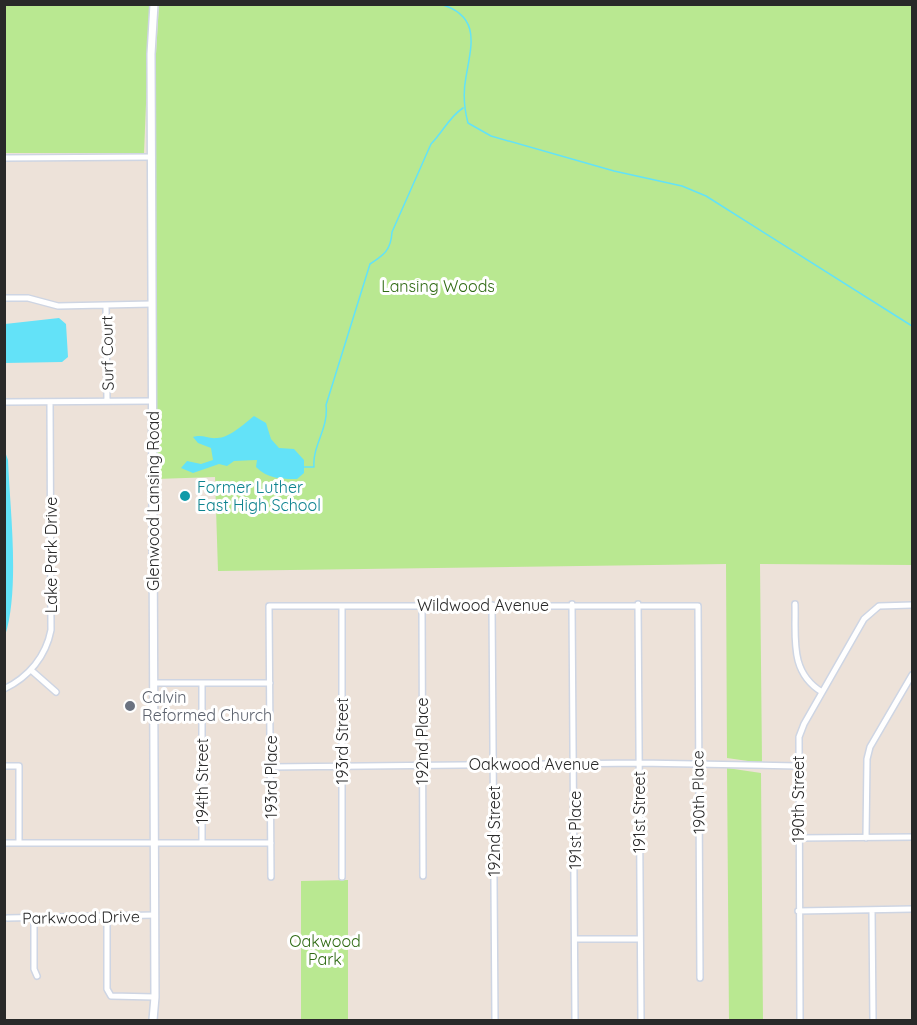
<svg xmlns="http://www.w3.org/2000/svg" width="917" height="1025" font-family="Quicksand,sans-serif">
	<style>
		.green { fill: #b9e891 }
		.water { fill: #63e2f8 }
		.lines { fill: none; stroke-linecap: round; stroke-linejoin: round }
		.stream { stroke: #63e2f8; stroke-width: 1.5 }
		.minor-casing { stroke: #ced5e3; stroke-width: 8 }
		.secondary-casing { stroke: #ced5e3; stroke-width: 10 }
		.minor { stroke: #fff; stroke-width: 5 }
		.secondary { stroke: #fff; stroke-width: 7 }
		.culture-dot { fill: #0f9aa8; stroke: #fff; stroke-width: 2 }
		.worship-dot { fill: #6b7280; stroke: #fff; stroke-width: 2 }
		.labels { text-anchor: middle; stroke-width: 6; stroke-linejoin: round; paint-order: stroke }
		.park-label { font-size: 16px; fill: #306b14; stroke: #fff }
		.street-label { font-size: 16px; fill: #292929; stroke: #fff }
		.culture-label { font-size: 16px; fill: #0d838f; stroke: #fff; text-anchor: start }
		.worship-label { font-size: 16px; fill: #5b616d; stroke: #fff; text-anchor: start }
	</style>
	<rect width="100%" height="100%" fill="#ede2d9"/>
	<path class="green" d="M4 5H150L144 153H5Z
		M159 5H912V565L760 564 762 763 727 758 726 564 218 571 215 477 156 479 155 70Z
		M727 768 761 773 763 1020H729Z
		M348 880V1020H301V881Z"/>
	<path class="water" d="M59 318 66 324 68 357 62 362 5 363V324Z
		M254 416 266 423 271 439 279 448 294 449 304 460V473L297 479C281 479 268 479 256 467L257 460 234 461 227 466 219 464 193 473 181 468 187 461 201 464 213 460 211 448 198 443 193 437C203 434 207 439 217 438 229 438 244 424 254 416Z
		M4 449 8 460C10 511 20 589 5 636Z"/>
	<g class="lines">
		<path class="stream" d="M440 4C482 16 471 46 466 77 463 92 464 108 468 123L491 136 614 171 682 186 706 196 912 326
			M304 467H314C312 446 329 428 326 405L370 264C384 255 391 250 392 232L431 144C443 132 449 117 463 108"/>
		<defs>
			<path id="minor" d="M4 158 152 157
				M4 298H28L58 306 152 304
				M106 305 107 401
				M4 402 153 401
				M572 604 575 1020
				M638 604 641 1020
				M795 604C796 638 789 672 822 692
				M492 605 495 1020
				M342 606V877
				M422 606 423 876
				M31 670 56 692
				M154 683H270
				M202 683V843
				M4 689C29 677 46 656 51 630L50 402
				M4 766H19V843
				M270 767 639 763 797 766
				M798 838 912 837
				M866 838 867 759 870 747 912 675
				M4 843H271
				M271 877 269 606H698L700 978
				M872 910 873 1020
				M798 911 912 909
				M107 916V989L111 996 155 997
				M34 917V969L37 976
				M7 918 155 915
				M575 939H640
				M800 1020 799 737 804 724 864 619 879 606 912 605"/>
			<path id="secondary" d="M153 1020 155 997 151 54 154 4"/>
		</defs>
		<use href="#minor" class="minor-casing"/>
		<use href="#secondary" class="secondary-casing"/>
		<use href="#minor" class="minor"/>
		<use href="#secondary" class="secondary"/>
	</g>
	<circle class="culture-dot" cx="185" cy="496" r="6"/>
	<circle class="worship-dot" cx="130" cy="706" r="6"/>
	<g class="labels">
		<g class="park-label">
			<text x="438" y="292">Lansing Woods</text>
			<text x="325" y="947">Oakwood<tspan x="325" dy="18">Park</tspan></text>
		</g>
		<g class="street-label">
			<text transform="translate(107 353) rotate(-91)" y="6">Surf Court</text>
			<text transform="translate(153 501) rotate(-90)" y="6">Glenwood Lansing Road</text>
			<text transform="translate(51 555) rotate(-90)" y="6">Lake Park Drive</text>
			<text x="483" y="611">Wildwood Avenue</text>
			<text transform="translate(342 741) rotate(-90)" y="6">193rd Street</text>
			<text transform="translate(422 741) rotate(-90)" y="6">192nd Place</text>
			<text x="534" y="770">Oakwood Avenue</text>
			<text transform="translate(271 777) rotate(-90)" y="6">193rd Place</text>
			<text transform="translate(202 781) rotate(-90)" y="6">194th Street</text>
			<text transform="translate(698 792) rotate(-91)" y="6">190th Place</text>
			<text transform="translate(798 799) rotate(-90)" y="6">190th Street</text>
			<text transform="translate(639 812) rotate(-90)" y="6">191st Street</text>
			<text transform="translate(575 830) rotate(-90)" y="6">191st Place</text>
			<text transform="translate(494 831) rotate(-90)" y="6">192nd Street</text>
			<text transform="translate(81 917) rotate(-1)" y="6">Parkwood Drive</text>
		</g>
		<g class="culture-label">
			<text x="197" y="493">Former Luther<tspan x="197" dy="18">East High School</tspan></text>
		</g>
		<g class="worship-label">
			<text x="142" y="703">Calvin<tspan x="142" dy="18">Reformed Church</tspan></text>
		</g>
	</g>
	<rect width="917" height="1025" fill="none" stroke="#292929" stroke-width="12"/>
</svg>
